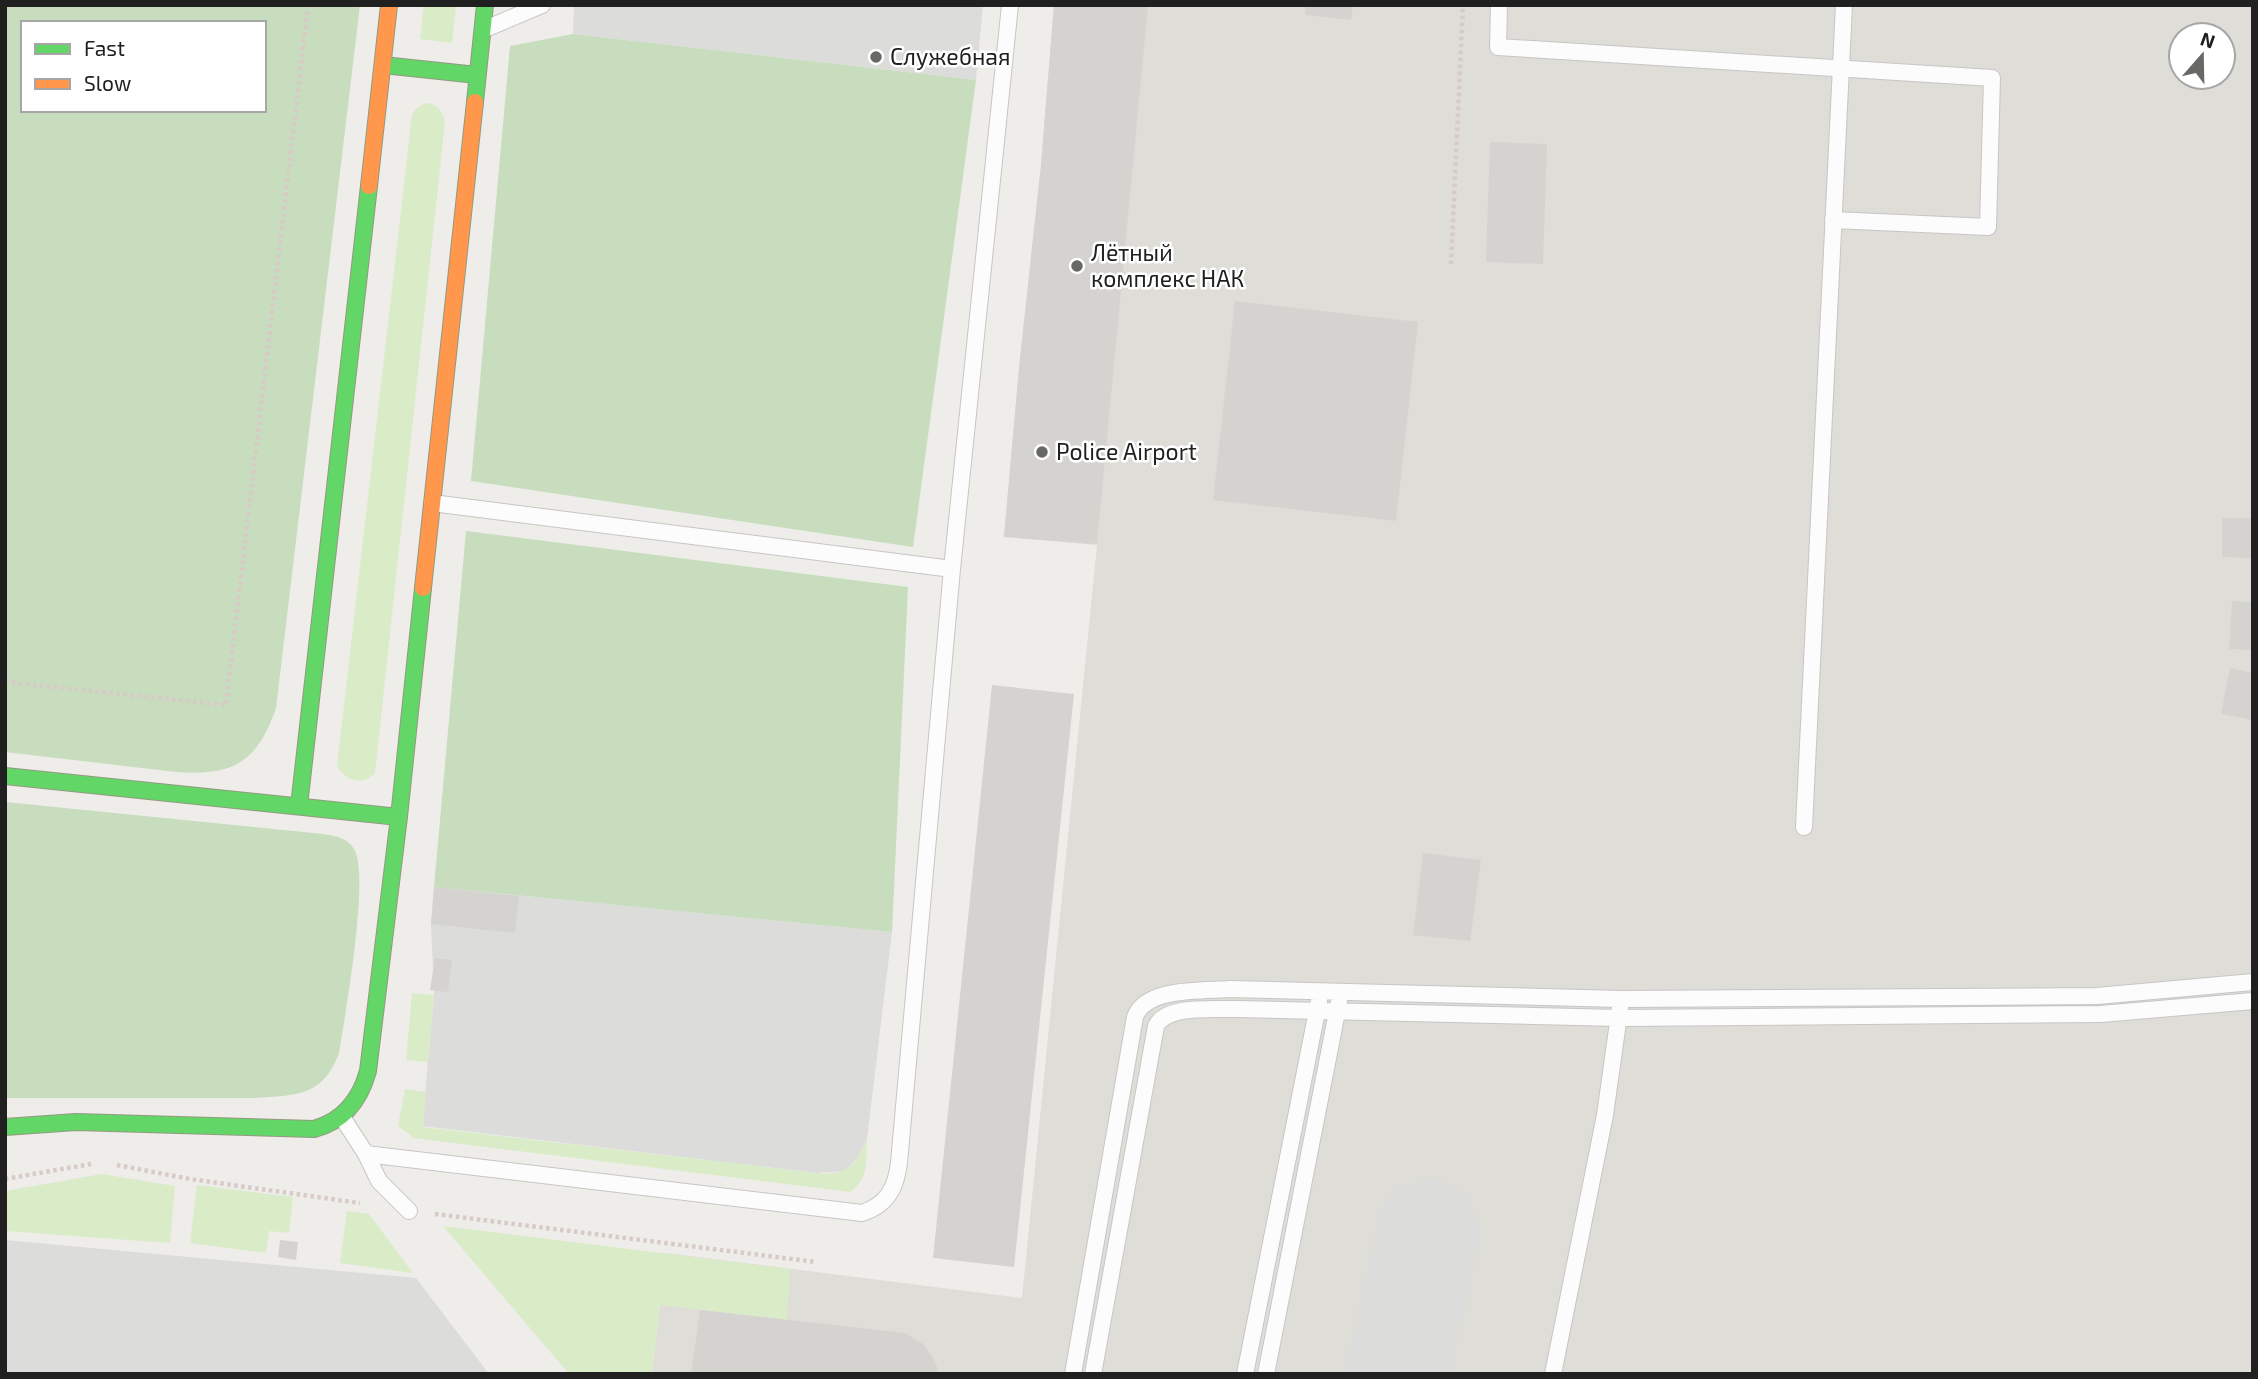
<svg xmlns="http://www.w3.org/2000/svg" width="2258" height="1379" font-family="'Exo 2',sans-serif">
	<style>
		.religious { fill: #dcdcda }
		.airport { fill: #deddd8; fill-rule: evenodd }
		.grass { fill: #d9ecc7 }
		.forest { fill: #c7ddbe; fill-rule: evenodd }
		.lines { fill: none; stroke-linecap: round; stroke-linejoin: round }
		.taxiway { stroke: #dcdcda; stroke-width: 103 }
		.building { fill: #d5d3d0 }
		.lane-casing { stroke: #c7c6c5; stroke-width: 18 }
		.fast-casing { stroke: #959980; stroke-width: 18 }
		.slow-casing { stroke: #959980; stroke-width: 18 }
		.path { stroke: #d7cac7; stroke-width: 4.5; stroke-dasharray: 3.5 3.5; stroke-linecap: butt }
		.lane { stroke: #fcfcfc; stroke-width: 16 }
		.fast { stroke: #63d668; stroke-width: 16 }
		.slow { stroke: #ff974d; stroke-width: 16 }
		.poi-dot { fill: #686866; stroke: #fff; stroke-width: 2.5 }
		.labels { text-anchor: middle; stroke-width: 5; stroke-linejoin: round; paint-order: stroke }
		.poi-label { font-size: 23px; fill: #202020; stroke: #fff; text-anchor: start }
	</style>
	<rect width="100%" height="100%" fill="#eeede9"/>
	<path class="religious" d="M574 5H983L976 80 573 34Z
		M434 887 892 932 867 1139 859 1156 846 1171 816 1173 422 1126 434 995 431 924Z
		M5 1240 416 1278 489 1374H5Z"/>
	<path class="airport" d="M1054 5H2253V1374H652L666 1253 1022 1298 1097 545 1004 537 1019 368 1041 165ZM2181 35H2223V77H2181Z"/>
	<path class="grass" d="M424 5H456L452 43 420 39Z
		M425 103C437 103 443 111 445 122L375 773C363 786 345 781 337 766L412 115 416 109Z
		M412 993 434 995 428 1062 406 1060Z
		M405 1089 426 1092 423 1127 825 1174C852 1172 857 1162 867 1139 866 1159 869 1180 850 1192L414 1138 398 1126Z
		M102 1174 175 1186 170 1243 5 1231V1191Z
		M197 1185 293 1197 289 1233 269 1231 266 1253 190 1243Z
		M347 1211 369 1214 413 1273 340 1263Z
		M443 1226 790 1269 787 1320 660 1305 652 1374H569Z"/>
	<path class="forest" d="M5 5H360L276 708C257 763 233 776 176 772L5 752ZM23 23H264V110H23Z
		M573 34 976 80 913 547 471 481 510 46Z
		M466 531 908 587 892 932 434 887Z
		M5 802 323 834C336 836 349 838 355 851 369 880 345 1016 339 1053 323 1097 296 1095 255 1098H5Z"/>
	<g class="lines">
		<path class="taxiway" d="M1398 1374 1428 1232"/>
	</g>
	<path class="building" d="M1054 5H1148L1097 544 1004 537 1019 368 1041 165Z
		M1306 5H1353L1351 20 1305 15Z
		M1490 142 1547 144 1543 264 1486 262Z
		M1235 301 1418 322 1396 521 1213 500Z
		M2222 518H2253V558L2222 557Z
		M2232 601 2253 602V650L2229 649Z
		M2230 668 2253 673V720L2221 714Z
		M992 685 1074 694 1014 1267 933 1258Z
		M1423 853 1481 860 1470 941 1413 935Z
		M434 887 519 896 515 933 431 924Z
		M435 958 452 960 448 992 430 990Z
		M280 1240 298 1242 296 1260 278 1257Z
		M700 1310 905 1333 923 1344 935 1361 939 1374H691Z"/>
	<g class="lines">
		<defs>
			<path id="lane" d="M1499 5 1498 47 1992 78 1988 227 1833 220
				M485 29 542 5
				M432 503 952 569
				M1804 827 1844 5
				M342 1117 366 1154 379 1181 409 1211
				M366 1154 862 1213C887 1205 896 1188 899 1163L952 569 1010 5
				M1073 1374 1135 1017C1146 987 1203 991 1230 989L1621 999 2097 996 2253 982
				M1093 1374 1156 1026C1167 1004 1215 1010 1238 1009L1619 1018 2101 1014 2253 1001
				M1245 1374 1319 1001
				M1266 1374 1339 1002
				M1553 1374 1605 1115 1620 1008"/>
			<path id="fast" d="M383 65 477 75
				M475 102 485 5
				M5 776 399 817
				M299 806 369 186
				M5 1127 76 1122 314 1129C344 1121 360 1100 368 1071L399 817 423 588"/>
			<path id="slow" d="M369 186 389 5
				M423 588 475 102"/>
		</defs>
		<use href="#lane" class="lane-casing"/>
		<use href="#fast" class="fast-casing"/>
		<use href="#slow" class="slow-casing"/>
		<path class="path" d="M1451 264 1463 5
			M5 682 226 705 308 5
			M117 1165 190 1179 360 1203
			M5 1179 91 1164
			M435 1214 816 1262"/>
		<use href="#lane" class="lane"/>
		<use href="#fast" class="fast"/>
		<use href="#slow" class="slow"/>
	</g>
	<g class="poi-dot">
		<circle cx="876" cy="57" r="7"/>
		<circle cx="1077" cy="266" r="7"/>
		<circle cx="1042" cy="452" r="7"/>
	</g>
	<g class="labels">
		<g class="poi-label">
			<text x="890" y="65">Служебная</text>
			<text x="1091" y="261">Лётный<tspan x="1091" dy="26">комплекс НАК</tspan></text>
			<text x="1056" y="460">Police Airport</text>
		</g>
	</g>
	<rect width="2258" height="1379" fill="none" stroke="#202020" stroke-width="14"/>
	<rect x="21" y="21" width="245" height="91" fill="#ffffff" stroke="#a6a6a6" stroke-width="2"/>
	<rect x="35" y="44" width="35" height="10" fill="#63d668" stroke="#a6a6a6" stroke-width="2"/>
	<text x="84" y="56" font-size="21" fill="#202020">Fast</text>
	<rect x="35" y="79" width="35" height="10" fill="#ff974d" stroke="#a6a6a6" stroke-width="2"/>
	<text x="84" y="91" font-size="21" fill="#202020">Slow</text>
	<g transform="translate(2202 56) rotate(20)"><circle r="33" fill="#ffffff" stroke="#a6a6a6" stroke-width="2"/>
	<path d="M0-5L12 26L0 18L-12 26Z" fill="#686866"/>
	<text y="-10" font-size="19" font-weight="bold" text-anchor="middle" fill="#202020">N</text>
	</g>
</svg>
